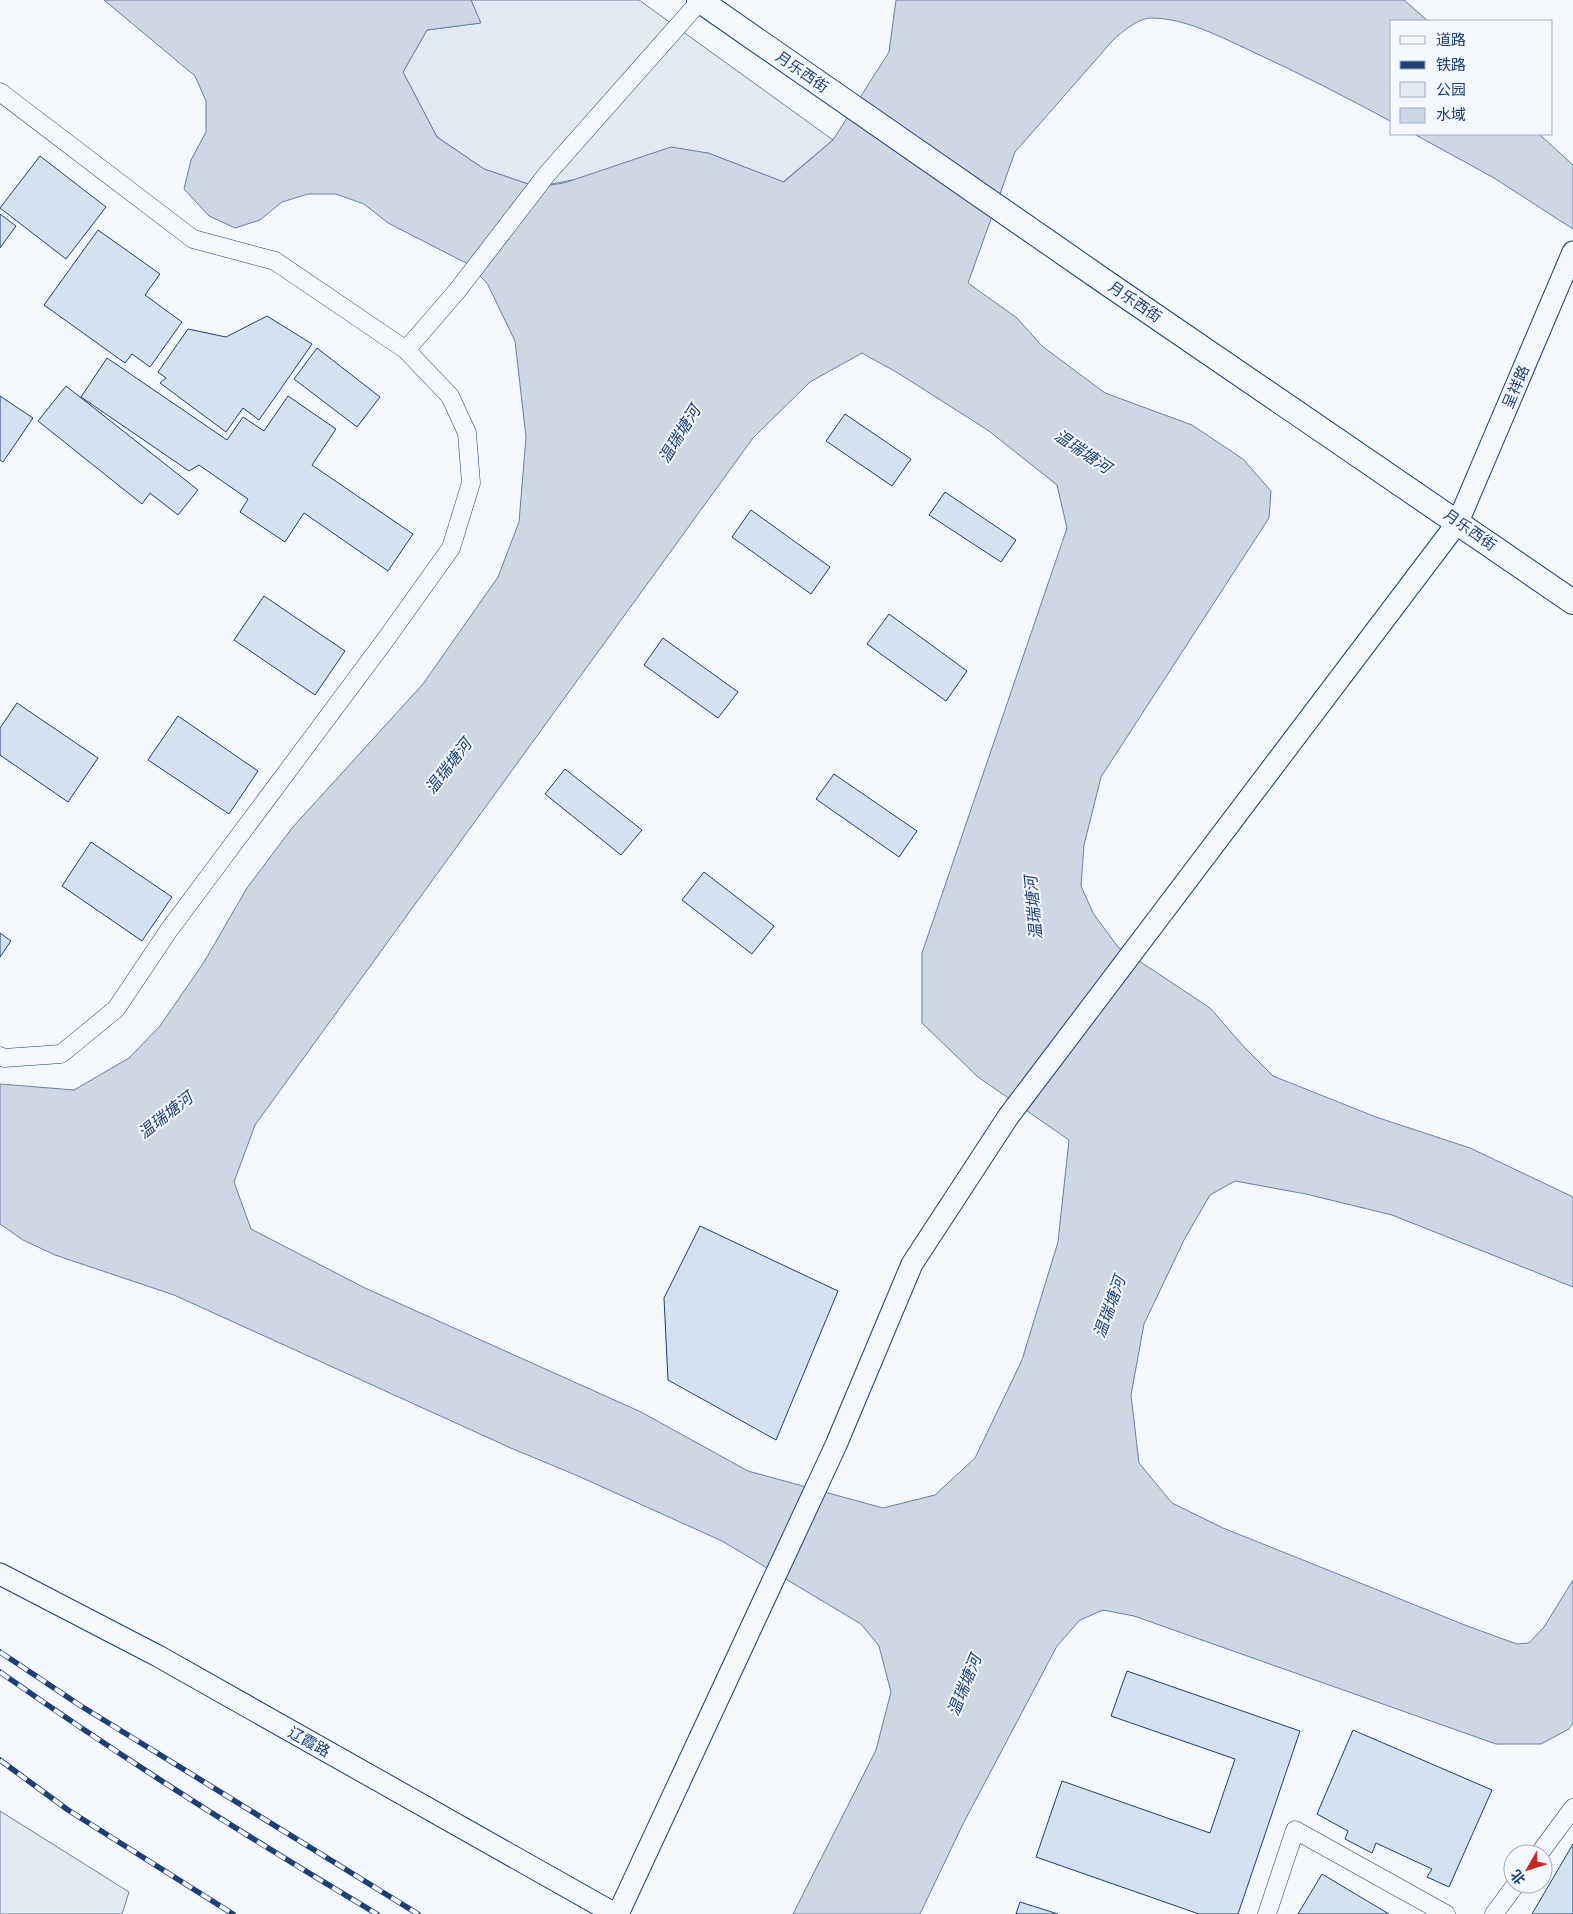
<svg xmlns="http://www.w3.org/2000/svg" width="1573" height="1914" font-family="Bitter,'Noto Sans SC',serif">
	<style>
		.green { fill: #e3e9f0; stroke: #687fa3 }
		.water { fill: #cfd7e4; stroke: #687fa3; fill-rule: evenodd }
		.building { fill: #d5e0f0; stroke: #1d3f73 }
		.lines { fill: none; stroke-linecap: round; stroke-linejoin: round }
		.minor-casing { stroke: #1d3f73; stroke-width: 19 }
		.tertiary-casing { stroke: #1d3f73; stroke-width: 23 }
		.secondary-casing { stroke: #1d3f73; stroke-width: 26 }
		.minor { stroke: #f4f7fb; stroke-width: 18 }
		.tertiary { stroke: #f4f7fb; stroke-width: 21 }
		.secondary { stroke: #f4f7fb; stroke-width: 24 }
		.rail-casing { stroke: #1d3f73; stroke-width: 5.5 }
		.rail { stroke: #f4f7fb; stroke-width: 4; stroke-dasharray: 11; stroke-linecap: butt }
		.labels { text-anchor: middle; stroke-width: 4; stroke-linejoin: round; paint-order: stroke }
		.street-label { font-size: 15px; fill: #1d3f73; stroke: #f4f7fb }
		.water-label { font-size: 16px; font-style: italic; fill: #1d3f73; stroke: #f4f7fb }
	</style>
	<rect width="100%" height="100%" fill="#f4f7fb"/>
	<path class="green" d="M471 0H639L833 140 783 182 708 153 537 187 484 169 437 137 403 72 427 30 480 23Z
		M0 1811 129 1892 122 1914H0Z"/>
	<path class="water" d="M104 0H471L481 23 427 30 403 72 437 137 484 169 537 187 564 183 671 147 708 153 784 182 833 140 889 52 896 0H1404L1428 21H1392V122C1346 97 1299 73 1251 51 1221 37 1187 19 1153 18 1139 17 1124 31 1114 39L1015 152 968 283 1017 318 1042 346 1105 393 1192 425 1243 459 1271 491 1269 518 1101 777 1084 845 1081 886 1093 913 1118 947 1210 1008 1244 1047 1273 1076 1376 1117 1470 1148 1573 1197V1287L1392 1215 1306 1194 1235 1181 1210 1195 1184 1240 1144 1324 1131 1395 1139 1463 1172 1503 1223 1528 1470 1627 1517 1644 1529 1643 1544 1627 1573 1580V1723L1569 1729 1541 1744H1496L1134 1616 1103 1610 1080 1620 1057 1646 963 1824 920 1914H793L876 1750 891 1692 879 1646 861 1624 722 1541 578 1476 513 1449 174 1295 55 1255 23 1240 0 1224V1084L74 1090 129 1058 160 1026 204 962 247 888 292 828 423 684 498 577 519 522 526 437 515 341 487 283 468 264 388 223 364 204 336 194H308L282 202 260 220 235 228 209 216 184 189 191 160 206 132V101L195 76ZM862 353 898 373 989 431 1057 485 1067 528 922 953V1023L978 1077 1069 1140 1058 1242 1022 1360 975 1458 935 1495 883 1508 748 1471 641 1412 365 1288 251 1229 234 1182 255 1125 753 438 810 382Z
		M1414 134H1539L1573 165V229L1494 178Z"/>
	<path class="building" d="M40 156 106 207 66 259 0 208Z
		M0 214 16 226 0 248Z
		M98 230 160 274 145 295 182 322 150 367 132 354 125 363 44 305Z
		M267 316 312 344 259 420 243 408 226 432 160 383 166 378 158 372 188 329 226 337Z
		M317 348 380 397 357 427 294 379Z
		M107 358 227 440 243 417 264 431 288 396 336 429 312 465 413 534 388 571 304 513 285 542 240 512 248 499 199 465 189 471 81 397Z
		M66 386 198 490 178 515 150 493 142 504 38 421Z
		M0 396 33 418 3 462 0 460Z
		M845 414 911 459 892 486 826 441Z
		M945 492 1016 540 1001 562 929 515Z
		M751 510 830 567 811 594 732 537Z
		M264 596 345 651 315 695 234 640Z
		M889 614 967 671 946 701 867 644Z
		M663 638 738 692 718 718 644 665Z
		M17 703 98 758 68 802 0 755V728Z
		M178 716 258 771 229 814 148 760Z
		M565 769 642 830 621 855 545 794Z
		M834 774 917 831 899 857 816 799Z
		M91 842 172 897 142 941 62 886Z
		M704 872 774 926 752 954 682 900Z
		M0 933 11 941 0 957Z
		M700 1226 838 1291 776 1440 668 1380 664 1298Z
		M1127 1671 1300 1731 1238 1914H1199L1036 1857 1062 1781 1210 1833 1235 1759 1111 1716Z
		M1353 1730 1492 1790 1449 1887 1427 1877 1432 1869 1376 1843 1372 1853 1345 1839 1348 1831 1317 1814Z
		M1573 1844V1914H1532Z
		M1322 1874 1389 1914H1298Z
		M1020 1902 1058 1914H1016Z"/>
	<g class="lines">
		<defs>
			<path id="minor" d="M0 92 193 239 275 261 406 350 450 396 467 433 471 483 451 548 386 639 169 930 116 1009 61 1054 4 1058 0 1056
				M406 350 457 291 547 174 700 1
				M1539 1854 1573 1808
				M1267 1914 1295 1830 1446 1914
				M1494 1914 1516 1884"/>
			<path id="tertiary" d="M0 1574 158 1656 615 1914
				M618 1914 836 1445 912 1264 1008 1117 1458 522 1573 252"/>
			<path id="secondary" d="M699 0 1104 281 1573 602"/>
		</defs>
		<use href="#minor" class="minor-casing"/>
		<use href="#tertiary" class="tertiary-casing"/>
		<use href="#secondary" class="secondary-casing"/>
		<use href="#minor" class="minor"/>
		<use href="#tertiary" class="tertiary"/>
		<use href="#secondary" class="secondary"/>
		<defs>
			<path id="rail" d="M0 1652 81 1706 418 1914
				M0 1672C122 1758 249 1838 377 1914
				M0 1760 68 1810 233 1914"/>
		</defs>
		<use href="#rail" class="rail-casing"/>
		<use href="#rail" class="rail"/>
	</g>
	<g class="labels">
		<g class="street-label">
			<text transform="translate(802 72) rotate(35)" y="5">月乐西街</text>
			<text transform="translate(1135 302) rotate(34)" y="5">月乐西街</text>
			<text transform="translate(1516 387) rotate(-67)" y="5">呈祥路</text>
			<text transform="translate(1470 530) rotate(35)" y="5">月乐西街</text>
			<text transform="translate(309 1742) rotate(29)" y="5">辽霞路</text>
		</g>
		<g class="water-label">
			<text transform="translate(679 434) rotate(-58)" y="6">温瑞塘河</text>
			<text transform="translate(1083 451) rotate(34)" y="6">温瑞塘河</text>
			<text transform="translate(448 766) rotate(-52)" y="6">温瑞塘河</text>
			<text transform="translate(1033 908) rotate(-95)" y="6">温瑞塘河</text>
			<text transform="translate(165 1115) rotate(-38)" y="6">温瑞塘河</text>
			<text transform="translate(1109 1307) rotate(-70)" y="6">温瑞塘河</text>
			<text transform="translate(964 1685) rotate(-68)" y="6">温瑞塘河</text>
		</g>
	</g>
	<rect x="1390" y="20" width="162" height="115" fill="#f4f7fb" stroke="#9eadc5"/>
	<rect x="1400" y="36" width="25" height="8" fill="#f4f7fb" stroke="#9eadc5"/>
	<text x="1436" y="45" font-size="15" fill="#1d3f73">道路</text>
	<rect x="1400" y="61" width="25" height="8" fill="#1d3f73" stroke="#9eadc5"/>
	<text x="1436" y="70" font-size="15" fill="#1d3f73">铁路</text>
	<rect x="1400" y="82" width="25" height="15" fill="#e3e9f0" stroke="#9eadc5"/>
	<text x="1436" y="95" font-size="15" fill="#1d3f73">公园</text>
	<rect x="1400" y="108" width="25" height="15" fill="#cfd7e4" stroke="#9eadc5"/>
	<text x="1436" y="120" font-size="15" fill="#1d3f73">水域</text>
	<g transform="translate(1528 1869) rotate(231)"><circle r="24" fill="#f4f7fb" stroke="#9eadc5"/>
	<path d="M0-4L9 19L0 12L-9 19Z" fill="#c62828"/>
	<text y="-8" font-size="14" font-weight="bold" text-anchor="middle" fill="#1d3f73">北</text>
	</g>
</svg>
